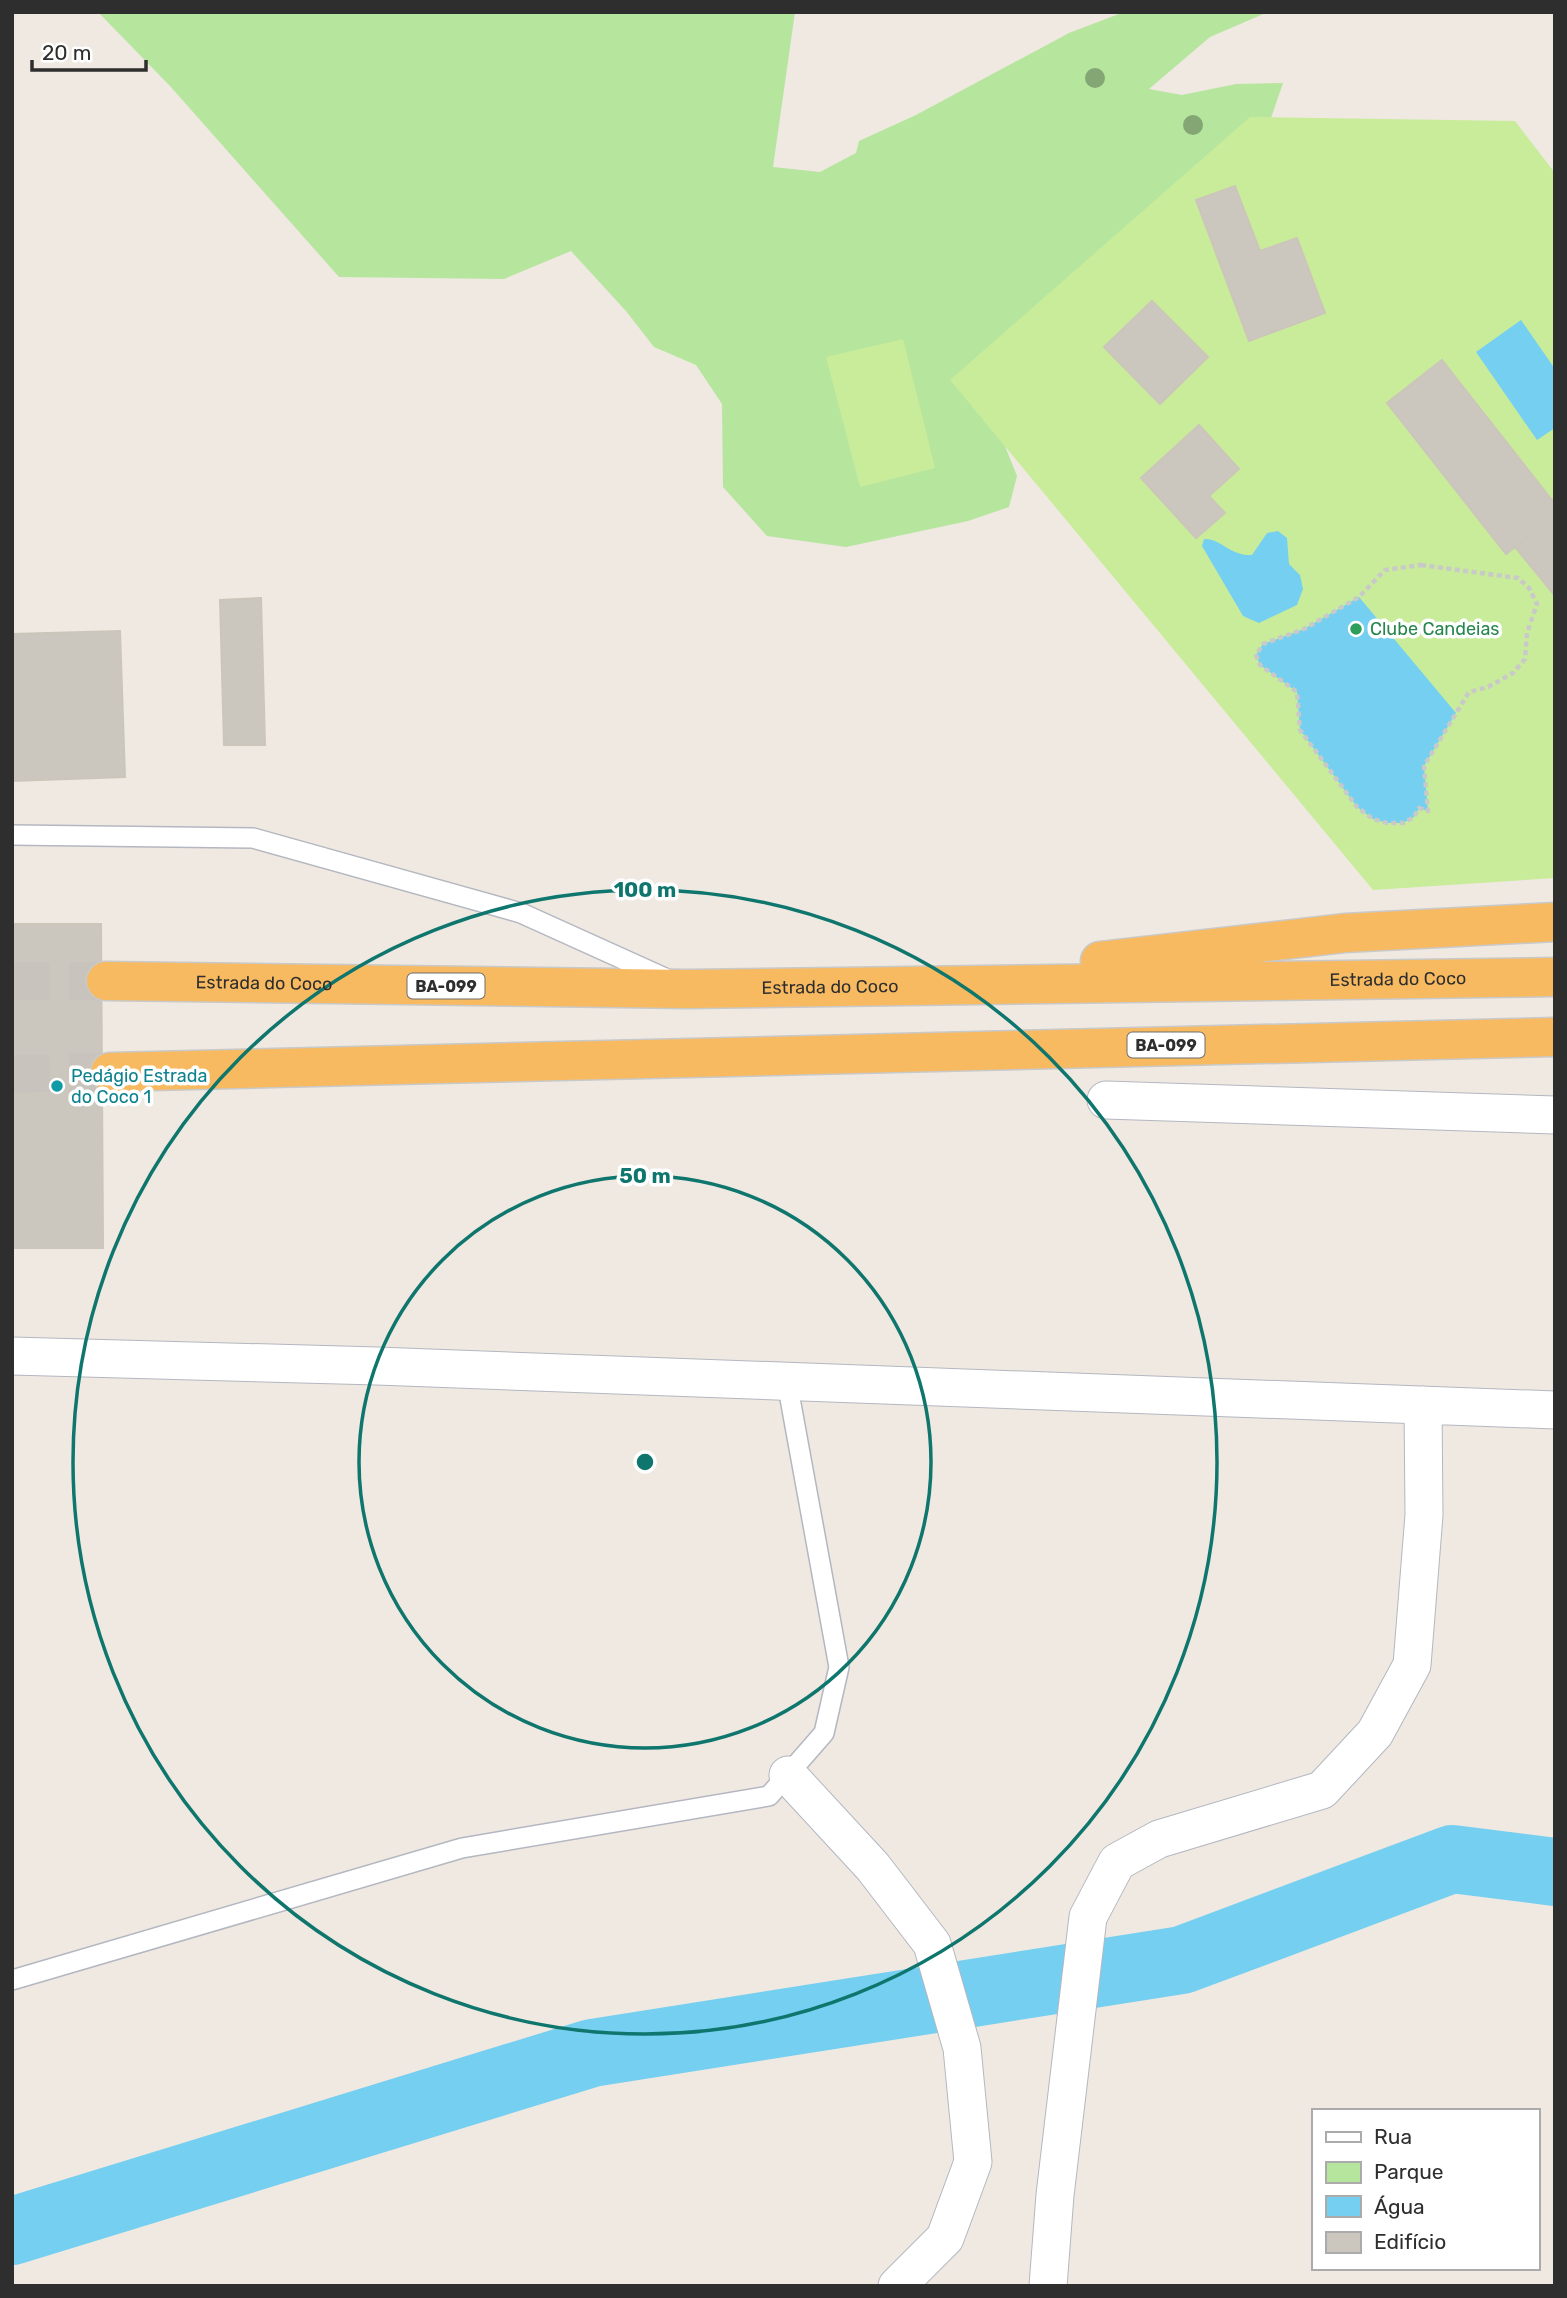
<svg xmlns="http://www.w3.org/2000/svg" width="1567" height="2298" font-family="Rubik,sans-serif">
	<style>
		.green { fill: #b6e59e }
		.pitch { fill: #c9ec9a }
		.water { fill: #75cff0 }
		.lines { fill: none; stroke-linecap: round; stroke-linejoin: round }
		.river { stroke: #75cff0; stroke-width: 68 }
		.building { fill: #cbc7bf; stroke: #cbc5ba; stroke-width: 2 }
		.trunk-tunnel { stroke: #c8c4bd; stroke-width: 38; stroke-dasharray: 38 19; stroke-linecap: butt }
		.service-casing { stroke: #b4b7c1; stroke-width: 22 }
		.minor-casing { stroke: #b4b7c1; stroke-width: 39 }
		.trunk-casing { stroke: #c9c9c9; stroke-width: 41 }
		.path { stroke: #c9c9c9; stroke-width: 4.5; stroke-dasharray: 5 3.5; stroke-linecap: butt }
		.service { stroke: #fff; stroke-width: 19 }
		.minor { stroke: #fff; stroke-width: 37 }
		.trunk { stroke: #f8ba60; stroke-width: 38 }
		.tree { fill: #84a574 }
		.ring { fill: none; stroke: #0f766e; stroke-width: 3.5 }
		.leisure-dot { fill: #2e9e5b; stroke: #fff; stroke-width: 2.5 }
		.culture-dot { fill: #0f9aa8; stroke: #fff; stroke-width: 2.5 }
		.labels { text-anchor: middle; stroke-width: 7; stroke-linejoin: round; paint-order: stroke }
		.shield { fill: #fff; stroke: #6d6d6d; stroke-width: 2 }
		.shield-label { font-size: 16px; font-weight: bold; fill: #2e2e2e }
		.leisure-label { font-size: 18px; fill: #27864d; stroke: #fff; text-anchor: start }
		.street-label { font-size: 18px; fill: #2e2e2e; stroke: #fff }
		.culture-label { font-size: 18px; fill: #0d838f; stroke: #fff; text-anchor: start }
		.centre { fill: #0f766e; stroke: #fff; stroke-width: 3.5 }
		.ring-label { font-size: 21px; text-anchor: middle; font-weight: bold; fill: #0f766e; stroke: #fff; stroke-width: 7; stroke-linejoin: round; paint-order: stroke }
	</style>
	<rect width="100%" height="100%" fill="#efe9e1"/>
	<path class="green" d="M98 12H795L773 167 820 172 856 153 859 141 916 115 1069 33 1124 12H1268L1210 37 1149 89 1182 95 1236 84 1283 83 1271 118 988 404 1017 476 1009 507 968 521 846 547 767 536 723 487 722 404 696 365 654 347 626 311 571 251 504 279 339 277 170 86Z"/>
	<path class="pitch" d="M1250 117 1515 121 1555 173V878L1373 890 950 380Z
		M903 339 935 468 860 487 826 357Z"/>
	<path class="water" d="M1521 320 1555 369V428L1537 440 1476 352Z
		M1278 531 1287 538 1289 564 1300 575 1303 589 1297 605 1259 623 1243 616 1202 546 1204 539C1221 538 1229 556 1252 555L1267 533Z
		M1359 597 1456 713 1424 766 1428 811 1419 808 1414 817 1403 823H1387L1373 819 1357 807 1300 730 1297 692 1260 665 1256 655 1263 644 1304 629Z"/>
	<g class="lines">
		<path class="river" d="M12 2231 592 2053 1182 1960 1452 1859 1555 1872"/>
	</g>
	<path class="building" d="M1235 186 1260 251 1297 238 1325 313 1249 341 1196 200Z
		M1152 301 1208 357 1160 404 1104 347Z
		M1442 360 1555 504V516L1506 554 1387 403Z
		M1199 425 1239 469 1209 496 1225 513 1196 538 1141 478Z
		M1552 518 1555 520V596L1515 547Z
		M261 598 265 745H224L220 600Z
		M120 631 125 777 12 781V634Z
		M12 924H101L103 1248H12Z"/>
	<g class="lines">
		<path class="trunk-tunnel" d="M12 981H106
			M12 1074 110 1072"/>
		<defs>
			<path id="service" d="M12 835 253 838 521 913 667 979
				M12 1980 462 1848 769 1796 824 1733 839 1667 787 1382"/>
			<path id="minor" d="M1106 1100 1555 1115
				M12 1356 377 1366 1555 1410
				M788 1775 873 1867 932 1944 962 2048 973 2162 945 2238 897 2286
				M1048 2286 1055 2195 1088 1917 1117 1862 1159 1839 1322 1790 1375 1733 1412 1665 1424 1515 1423 1405"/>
			<g id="trunk">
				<path d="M1100 961 1345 933 1555 922"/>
				<path id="s1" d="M106 981 687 989 1555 977"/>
				<path d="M110 1072 1555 1037"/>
			</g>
		</defs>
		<use href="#service" class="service-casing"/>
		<use href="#minor" class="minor-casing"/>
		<use href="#trunk" class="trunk-casing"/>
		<path class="path" d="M1421 565 1518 578 1529 588 1537 604 1527 633 1525 659 1513 673 1488 687 1469 692 1424 766 1428 811 1419 808 1414 817 1403 823H1387L1373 819 1357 807 1300 730 1297 692 1260 665 1256 655 1263 644 1304 629 1359 597 1385 570Z"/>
		<use href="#service" class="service"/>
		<use href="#minor" class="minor"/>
		<use href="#trunk" class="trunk"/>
	</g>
	<g class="tree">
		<circle cx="1095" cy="78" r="10"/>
		<circle cx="1193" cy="125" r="10"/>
	</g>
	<g class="ring">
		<circle cx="645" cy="1462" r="286"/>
		<circle cx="645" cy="1462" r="572"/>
	</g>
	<circle class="leisure-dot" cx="1356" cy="629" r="7"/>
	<circle class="culture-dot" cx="57" cy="1086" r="7"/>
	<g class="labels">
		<g class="shield">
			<rect x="407.5" y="973.5" width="77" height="25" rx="5"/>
			<rect x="1127.5" y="1032.5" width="77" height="25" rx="5"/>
		</g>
		<g class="shield-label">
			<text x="446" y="992">BA-099</text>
			<text x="1166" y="1051">BA-099</text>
		</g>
		<g class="leisure-label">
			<text x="1370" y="635">Clube Candeias</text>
		</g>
		<g class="street-label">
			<text dy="6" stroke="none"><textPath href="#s1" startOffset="1292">Estrada do Coco</textPath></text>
			<text dy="6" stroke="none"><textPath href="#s1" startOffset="158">Estrada do Coco</textPath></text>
			<text dy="6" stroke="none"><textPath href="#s1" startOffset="724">Estrada do Coco</textPath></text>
		</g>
		<g class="culture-label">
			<text x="71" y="1082">Pedágio Estrada<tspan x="71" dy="21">do Coco 1</tspan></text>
		</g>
	</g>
	<circle cx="645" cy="1462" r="10" class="centre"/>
	<g class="ring-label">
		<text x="645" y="897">100 m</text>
		<text x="645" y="1183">50 m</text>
	</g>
	<rect width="1567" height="2298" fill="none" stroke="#2e2e2e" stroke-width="28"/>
	<rect x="1312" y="2109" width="228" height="161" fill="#ffffff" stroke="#ababab" stroke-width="2"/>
	<rect x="1326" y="2132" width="35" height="10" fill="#ffffff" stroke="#ababab" stroke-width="2"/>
	<text x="1374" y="2144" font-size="21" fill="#2e2e2e">Rua</text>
	<rect x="1326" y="2162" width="35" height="21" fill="#b6e59e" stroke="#ababab" stroke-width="2"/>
	<text x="1374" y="2179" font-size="21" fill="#2e2e2e">Parque</text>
	<rect x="1326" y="2196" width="35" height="21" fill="#75cff0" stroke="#ababab" stroke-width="2"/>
	<text x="1374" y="2214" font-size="21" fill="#2e2e2e">Água</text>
	<rect x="1326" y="2232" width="35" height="21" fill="#cbc7bf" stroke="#ababab" stroke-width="2"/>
	<text x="1374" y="2249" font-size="21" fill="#2e2e2e">Edifício</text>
	<path d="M32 60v10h114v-10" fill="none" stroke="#2e2e2e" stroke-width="3.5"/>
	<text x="42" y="60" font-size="21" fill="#2e2e2e" stroke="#ffffff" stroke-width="5" paint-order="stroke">20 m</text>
</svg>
